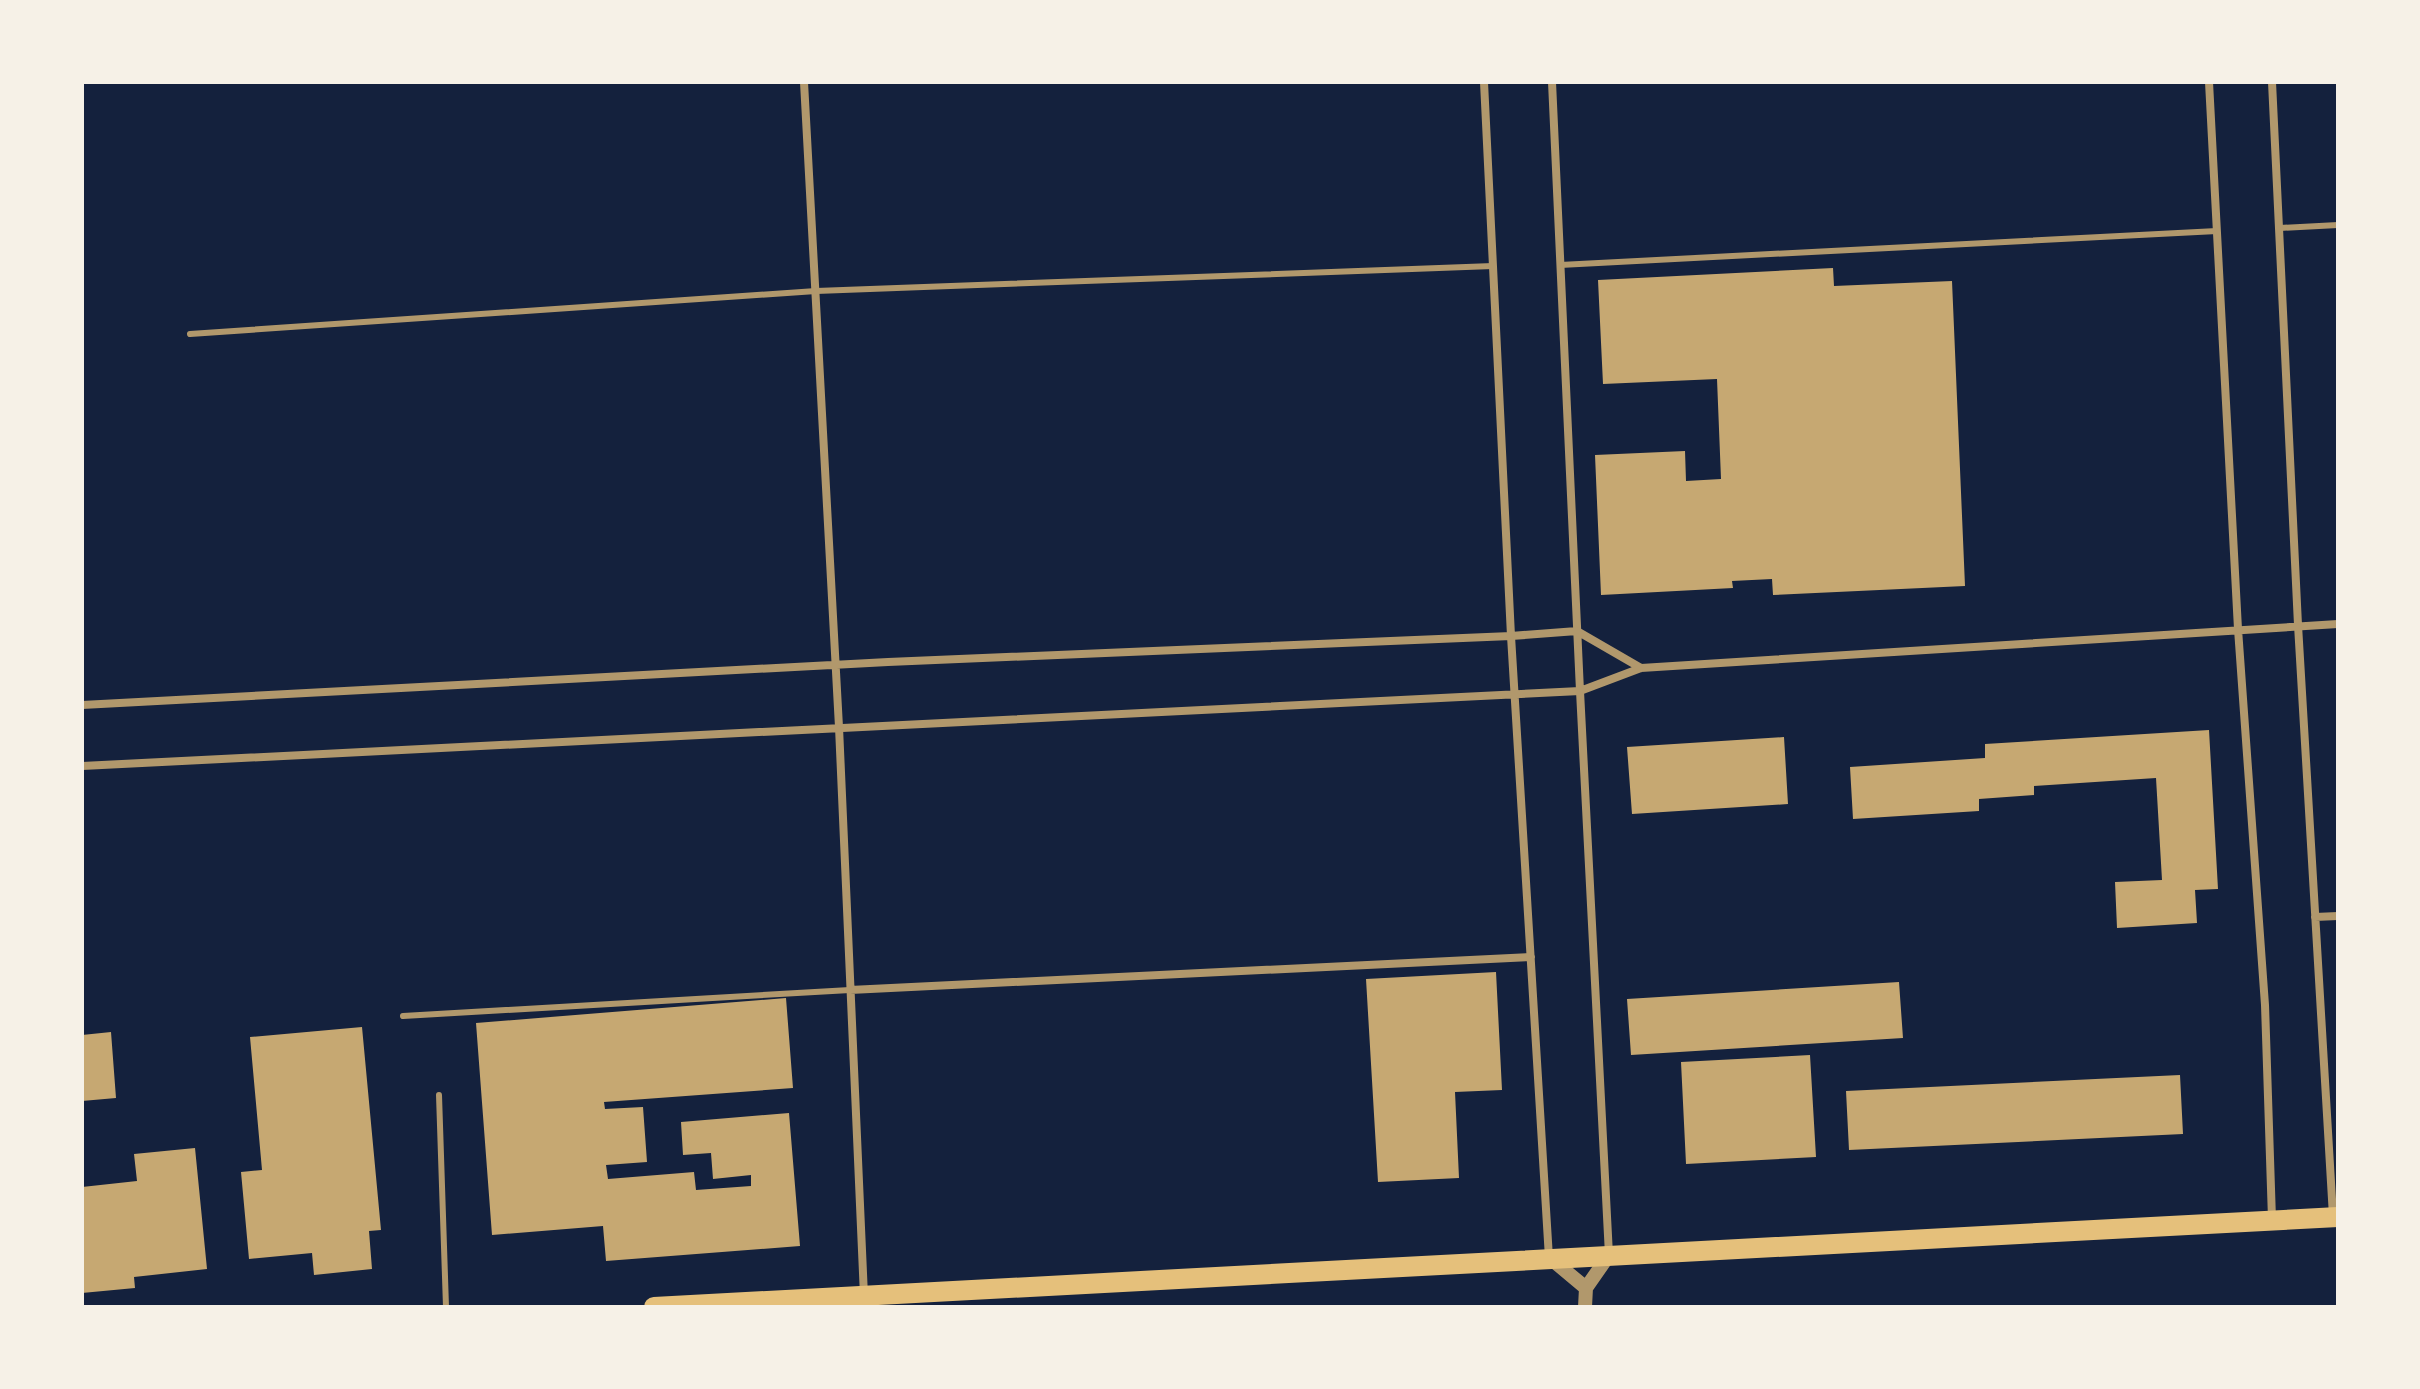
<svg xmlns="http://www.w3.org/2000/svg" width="2420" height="1389" font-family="Manrope,sans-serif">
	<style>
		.building { fill: #c6a872 }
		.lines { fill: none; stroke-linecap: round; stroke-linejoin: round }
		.service { stroke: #b1986c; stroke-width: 6 }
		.minor { stroke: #b1986c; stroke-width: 8 }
		.tertiary { stroke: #b1986c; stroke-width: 14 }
		.primary { stroke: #e5c07b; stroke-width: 20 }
	</style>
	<rect width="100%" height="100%" fill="#14213d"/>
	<path class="building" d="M1833 268 1834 286 1952 281 1965 586 1773 595 1772 579 1732 581 1733 588 1601 595 1595 455 1685 451 1686 481 1721 479 1717 379 1603 384 1598 280Z
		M2209 730 2218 889 2195 890 2197 923 2117 928 2115 882 2162 880 2156 778 2034 786V795L1979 799V811L1853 819 1850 767 1985 758V744Z
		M1784 737 1788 804 1632 814 1627 747Z
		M1496 972 1502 1090 1455 1092 1459 1178 1378 1182 1366 979Z
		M1899 982 1903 1038 1631 1055 1627 999Z
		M786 998 793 1088 604 1102 605 1109 643 1107 647 1162 606 1165 608 1179 694 1172 696 1190 751 1186V1175L713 1179 711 1153 683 1155 681 1122 789 1113 800 1246 606 1261 603 1226 492 1235 476 1023Z
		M362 1027 381 1230 369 1231 372 1269 314 1275 312 1253 249 1259 241 1172 262 1170 250 1037Z
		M111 1032 116 1098 82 1101V1035Z
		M1810 1055 1816 1157 1686 1164 1681 1062Z
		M2180 1075 2183 1134 1849 1150 1846 1091Z
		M195 1148 207 1269 134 1277 135 1288 82 1293V1187L137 1181 134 1154Z"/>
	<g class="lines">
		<path class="service" d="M2280 228 2338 225
			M1560 265 2217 231
			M190 334 816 291 1493 266
			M403 1016 850 990
			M439 1095 446 1307"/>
		<path class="minor" d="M804 82 839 727 864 1296
			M1484 82 1511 636 1549 1258
			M1552 82 1580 691 1609 1255
			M2209 82 2238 629 2265 1005 2272 1219
			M2272 82 2298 625 2333 1216
			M82 705 888 662 1511 636 1577 631 1641 668
			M82 766 1580 691 1641 668 2338 624
			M2315 917 2338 916
			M850 990 1531 957"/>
		<path class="tertiary" d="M1550 1258 1586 1288
			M1585 1307 1586 1288 1609 1255"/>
		<path class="primary" d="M654 1307 2338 1217"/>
	</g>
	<rect width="2420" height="1389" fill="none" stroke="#f6f1e7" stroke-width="168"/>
</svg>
